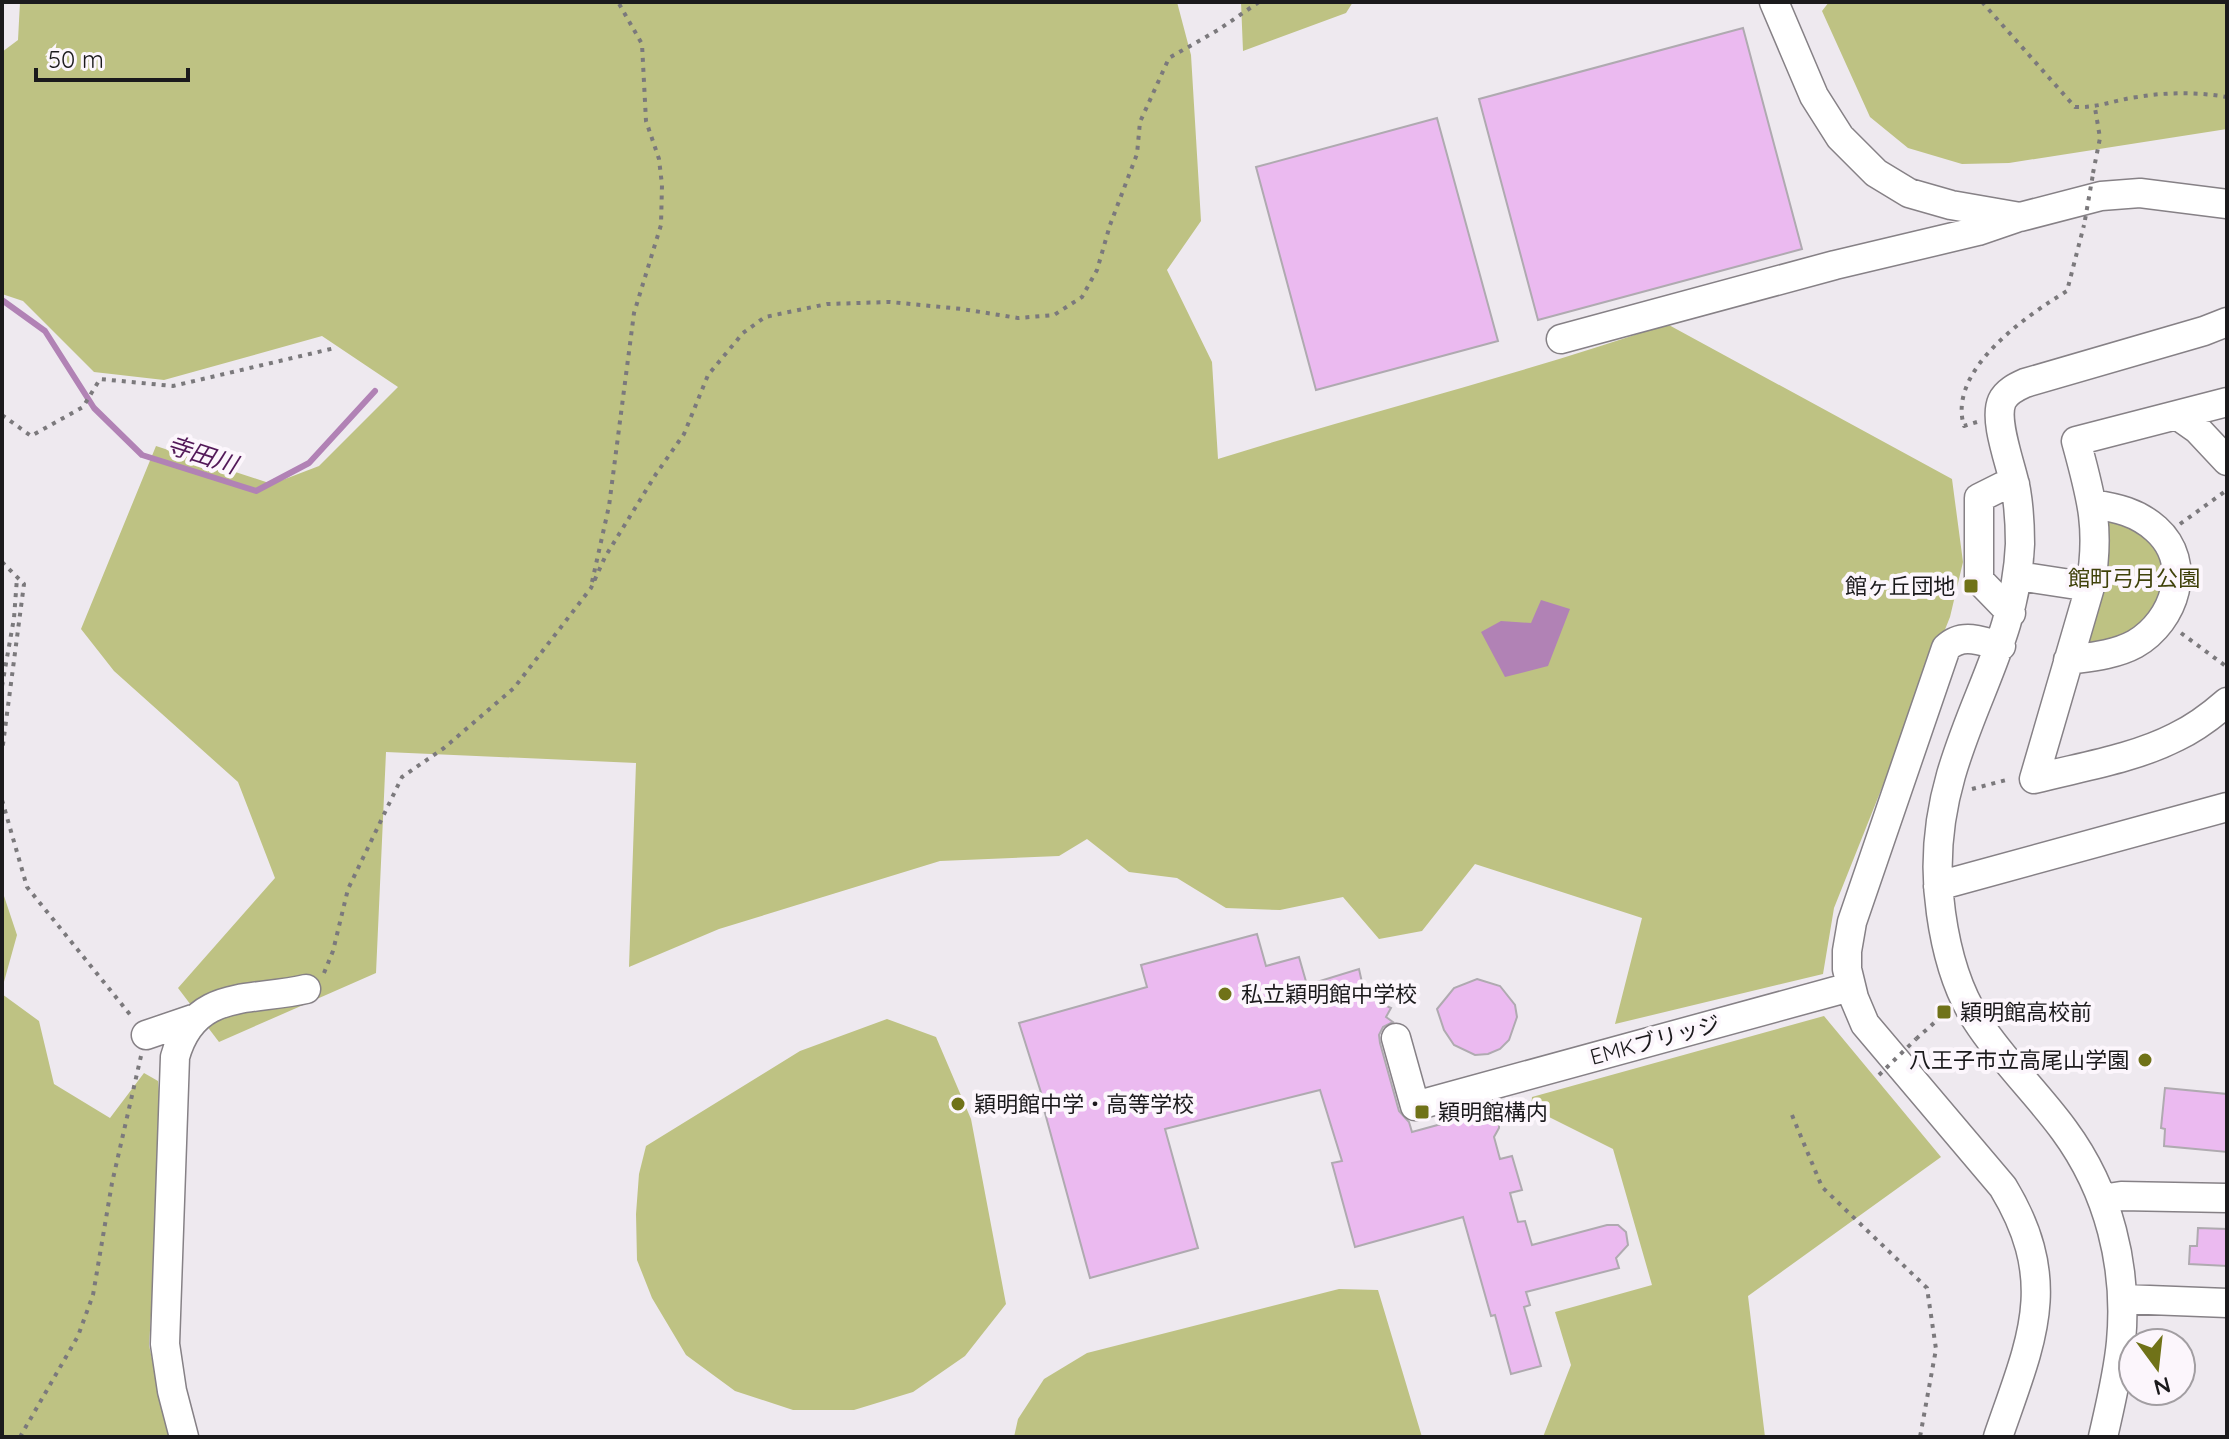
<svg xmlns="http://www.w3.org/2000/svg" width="2229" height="1439" font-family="Quicksand,'Noto Sans JP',sans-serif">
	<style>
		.green { fill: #bec283 }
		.water { fill: #b182b5 }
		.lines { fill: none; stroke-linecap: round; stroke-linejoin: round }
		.stream { stroke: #b182b5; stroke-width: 6 }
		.building { fill: #ebbaf0; stroke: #afaab0; stroke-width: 2 }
		.minor-casing { stroke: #868186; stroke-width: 31 }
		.path { stroke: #7b797c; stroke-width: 4; stroke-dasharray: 4 6; stroke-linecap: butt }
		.minor { stroke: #fff; stroke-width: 28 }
		.path-bridge { stroke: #7b797c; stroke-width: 4; stroke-dasharray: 4 6; stroke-linecap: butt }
		.poi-dot { fill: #707218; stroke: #fcf6fc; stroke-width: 3 }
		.labels { text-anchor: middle; stroke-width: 8; stroke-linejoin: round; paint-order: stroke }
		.park-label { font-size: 22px; fill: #40420b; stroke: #fcf6fc }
		.poi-label { font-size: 22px; fill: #1b1a1c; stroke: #fcf6fc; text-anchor: start }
		.street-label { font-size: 22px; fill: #1b1a1c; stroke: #fcf6fc }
		.water-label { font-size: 24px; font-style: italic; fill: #521858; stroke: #fcf6fc }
	</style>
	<rect width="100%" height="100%" fill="#eee9ef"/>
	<path class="green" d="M20 2H1177L1191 55 1201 221 1167 270 1212 362 1218 459C1367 412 1520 375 1667 324L1952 479 1963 562 1950 617 1834 908 1823 974 1615 1024 1642 918 1475 864 1422 931 1379 939 1343 897 1280 910 1226 908 1177 878 1129 872 1087 839 1059 856 940 861 719 929 629 967 636 763 386 752 376 973 219 1042 178 988 275 878 238 782 114 671 81 629 156 446 272 484 319 466 398 387 322 336 164 380 94 372 23 301 2 294V52L18 40Z
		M1241 2H1353L1346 13 1243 51Z
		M1829 2H2227V129L2009 163 1962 164 1908 148 1870 117 1822 11Z
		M2116 513 2156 539 2168 584 2155 615 2129 640 2095 649 2085 637 2104 521Z
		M2 890 17 935 2 989Z
		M2 994 39 1021 54 1084 110 1118 144 1073 158 1081 163 1135 149 1345 169 1437H2Z
		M1824 1016 1941 1157 1748 1296 1765 1437H1543L1571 1365 1555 1312 1652 1285 1613 1149 1531 1108 1532 1097Z
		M887 1019 936 1037 971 1119 1006 1304 965 1356 913 1392 854 1410H793L735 1391 686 1355 652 1298 637 1260 636 1214 639 1174 646 1146 800 1051Z
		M1339 1289 1378 1290 1422 1437H1014L1018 1419 1044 1379 1087 1353Z"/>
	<path class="water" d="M1541 600 1570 609 1548 666 1505 677 1481 632 1501 621 1531 623Z"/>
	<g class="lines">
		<path class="stream" d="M2 300 45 331 94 408 142 455 256 491 309 463 375 391"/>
	</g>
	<path class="building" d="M1743 28 1802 249 1538 320 1479 99Z
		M1437 118 1498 341 1316 390 1256 167Z
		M1257 934 1266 966 1299 957 1307 985 1359 969 1365 996 1391 1008 1386 1017 1393 1022 1383 1027 1379 1035 1380 1043 1399 1111 1409 1122 1412 1132 1474 1115 1482 1109 1493 1113 1499 1123V1128L1494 1137 1500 1159 1512 1156 1522 1190 1510 1193 1518 1222 1525 1221 1532 1245 1607 1225H1618L1626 1232 1628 1245 1616 1258 1619 1268 1526 1292 1530 1305 1524 1307 1541 1366 1511 1374 1495 1315 1491 1316 1463 1217 1355 1247 1332 1163 1342 1161 1320 1090 1165 1129 1198 1248 1090 1278 1042 1102H1044L1019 1023 1147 987 1141 965Z
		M1477 979 1500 986 1515 1005 1517 1017 1509 1040 1500 1049 1488 1054 1475 1055 1454 1045 1444 1030 1437 1009 1454 988Z
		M2165 1088 2227 1094V1152L2164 1146 2165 1129 2161 1128Z
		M2198 1228 2227 1229V1266L2189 1264 2190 1246H2197Z"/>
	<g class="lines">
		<defs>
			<path id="minor" d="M1774 2 1814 96 1840 137 1876 173 1909 193 1951 205 2020 217 2101 196 2140 193 2227 204
				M1561 339 1835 265 1978 231 2016 218
				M2227 402 2076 441C2091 496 2101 529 2090 587L2034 779C2080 767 2133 759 2176 737 2195 728 2211 716 2227 702
				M2177 415 2197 429 2227 461
				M2018 576 2090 587
				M2011 613 1979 580V498L2001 487 2015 484
				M2068 660C2090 657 2115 655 2135 644 2175 621 2194 563 2156 529 2137 512 2117 508 2093 504
				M1938 886 2227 807
				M146 1035 193 1019
				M1396 1038 1415 1106 1850 987
				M2102 1199 2121 1196 2227 1198
				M2123 1299 2227 1303
				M184 1437 172 1391 165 1344 175 1057C194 988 250 1002 306 989
				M1998 1437C2031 1341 2061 1283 2003 1187L1865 1024 1854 998 1847 969V951L1852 922 1946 648C1962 632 1981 641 2001 646
				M2103 1437C2110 1406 2118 1374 2121 1342 2128 1267 2109 1191 2064 1130 2037 1093 2002 1060 1977 1021 1957 990 1946 949 1941 913 1934 866 1938 820 1951 775 1975 692 2016 634 2020 544 2020 526 2019 508 2016 490 2012 467 1993 421 2002 401 2006 392 2016 387 2025 383L2204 331 2227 322"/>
		</defs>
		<use href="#minor" class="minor-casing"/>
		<path class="path" d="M1982 2 2075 107C2099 108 2114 100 2137 97 2167 92 2197 92 2227 97
			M2093 173 2100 138 2095 108
			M2 415 31 436 83 407 100 379 173 386 335 348
			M1977 422 1964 426C1947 370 2026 316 2067 291L2084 225
			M2180 524 2227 490
			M2 562 24 584 2 752
			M592 582 609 506 634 313 661 225 662 185 659 159 646 121 642 44 618 2
			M2181 633 2227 667
			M2 686 14 618 17 578
			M1972 789 2010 779
			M2 800 27 887 132 1017
			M324 973 333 951 348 889 402 777 444 748 514 688 558 631 591 588 605 557 656 474 684 434 708 375 743 333 765 317 827 304 890 302 962 309 1018 318 1054 315 1082 297 1097 270 1110 225 1137 154 1140 122 1169 58 1218 30 1259 2
			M1916 1039 1934 1023
			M1792 1115 1822 1187 1927 1288 1936 1349 1920 1437
			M20 1437 78 1336 93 1295 112 1183 141 1056"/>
		<use href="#minor" class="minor"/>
		<path class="path-bridge" d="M2085 220 2093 174
			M1879 1075 1916 1039"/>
	</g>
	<g class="poi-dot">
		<rect x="1963" y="578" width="16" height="16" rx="4"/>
		<circle cx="1225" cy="994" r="8"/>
		<rect x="1936" y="1004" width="16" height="16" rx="4"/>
		<circle cx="2145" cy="1060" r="8"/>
		<circle cx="958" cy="1104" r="8"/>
		<rect x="1414" y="1104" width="16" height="16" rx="4"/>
	</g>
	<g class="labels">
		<g class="park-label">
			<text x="2134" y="586">館町弓月公園</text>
		</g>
		<g class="poi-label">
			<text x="1955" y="594" text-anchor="end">館ヶ丘団地</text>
			<text x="1241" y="1002">私立穎明館中学校</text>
			<text x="1960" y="1020">穎明館高校前</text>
			<text x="2129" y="1068" text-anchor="end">八王子市立高尾山学園</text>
			<text x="974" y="1112">穎明館中学・高等学校</text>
			<text x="1438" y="1120">穎明館構内</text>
		</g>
		<g class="street-label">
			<text transform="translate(1655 1040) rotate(-15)" y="8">EMKブリッジ</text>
		</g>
		<g class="water-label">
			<text transform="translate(202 455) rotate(18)" y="8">寺田川</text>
		</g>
	</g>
	<rect width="2229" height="1439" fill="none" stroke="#1b1a1c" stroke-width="8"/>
	<g transform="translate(2157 1367) rotate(165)"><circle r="38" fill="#fcf6fc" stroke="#a29ea2" stroke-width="2"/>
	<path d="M0-6L14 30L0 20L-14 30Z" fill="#707218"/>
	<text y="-12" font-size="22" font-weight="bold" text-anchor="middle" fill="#1b1a1c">N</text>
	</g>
	<path d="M36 68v12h152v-12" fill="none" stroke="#1b1a1c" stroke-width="4"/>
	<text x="48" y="68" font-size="24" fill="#1b1a1c" stroke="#fcf6fc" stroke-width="6" paint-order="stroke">50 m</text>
</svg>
